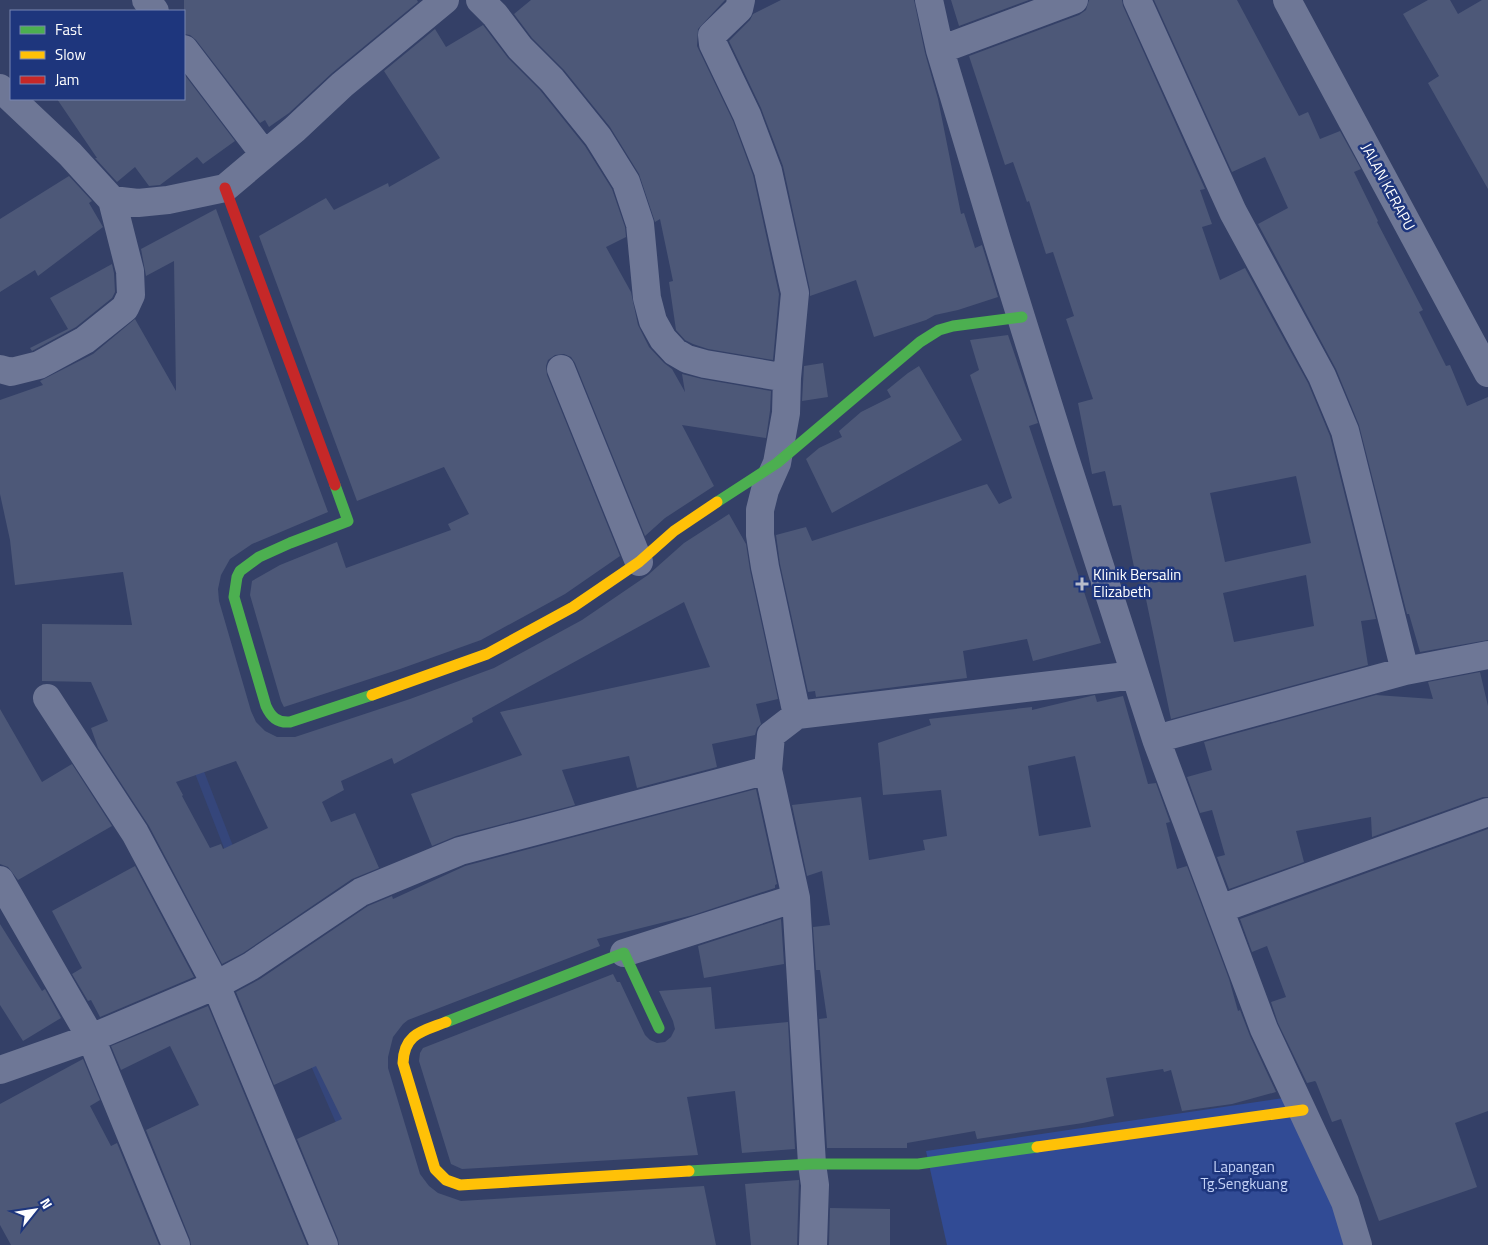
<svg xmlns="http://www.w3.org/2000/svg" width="1488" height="1245" font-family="'Titillium Web',sans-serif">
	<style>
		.green { fill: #314b95 }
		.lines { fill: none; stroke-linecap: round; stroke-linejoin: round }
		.stream { stroke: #35467b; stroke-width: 9 }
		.building { fill: #4d5878; fill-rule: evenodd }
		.street { stroke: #6e7796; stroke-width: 28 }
		.fast { stroke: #4caf50; stroke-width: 11 }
		.slow { stroke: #ffc107; stroke-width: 11 }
		.jam { stroke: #c62828; stroke-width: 11 }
		.poi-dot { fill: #b8bcca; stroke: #1e367d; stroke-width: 2 }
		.labels { text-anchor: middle; stroke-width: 5; stroke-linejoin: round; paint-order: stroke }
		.street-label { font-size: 15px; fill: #fff; stroke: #1e367d }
		.poi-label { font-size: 15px; fill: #fff; stroke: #1e367d; text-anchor: start }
		.park-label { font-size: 15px; fill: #c4d2f6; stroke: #1e367d }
	</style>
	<rect width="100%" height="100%" fill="#344067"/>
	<path class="green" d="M1284 1098 1335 1198 1349 1245H947L926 1151Z"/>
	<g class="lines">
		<path class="stream" d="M197 766 232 856
			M312 1057 344 1130"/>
	</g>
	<path class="building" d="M184 0H417L418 2 332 73 289 113 269 127 265 120 260 123 196 40 190 35 184 34Z
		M531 0H725L698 29 697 46 733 121 753 175 779 294 773 360 708 349 693 344 685 340 676 330 669 282 673 281 660 219 655 222 639 174 610 127 564 70 532 38 514 14Z
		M781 0H914L925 53 938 99 961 214 964 213 975 248 982 245 998 297 958 310 935 315 926 320 874 337 856 280 810 296V290L783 166 761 108 729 41 750 20 753 14Z
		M951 0H1029L959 26Z
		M1089 0H1122L1123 6 1205 189 1200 190 1212 224 1202 227 1220 280 1245 268 1308 383 1330 436 1376 619 1361 621 1368 665 1171 719 1142 580 1137 581 1121 505 1113 506 1105 471 1092 474 1078 403 1093 399 1066 319 1074 316 1053 252 1046 254 1029 201 1027 202 1013 162 1005 165 969 56 1079 15 1086 10ZM1296 476 1311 543 1225 562 1210 493ZM1306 575 1314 626 1234 642 1223 593Z
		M1154 0H1237L1299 116 1308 112 1320 139 1340 131 1361 169 1354 172 1378 221 1377 222 1423 310 1419 312 1446 366 1450 365 1467 406 1488 397V640L1420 652 1409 614H1407L1359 425 1336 369 1258 224 1288 208 1265 157 1232 172Z
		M1428 0H1450L1458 14 1482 0H1488V189L1428 83 1439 76 1403 14Z
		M483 25 508 58 540 90 585 146 612 189 625 227 626 237 606 247 631 292 638 325 649 347 664 363 672 369 685 392 682 374 702 379 771 391 770 411 766 438 682 425 714 486 665 518 645 536 575 363 571 357 564 354 555 355 548 360 546 366 547 375 620 556 565 594 481 640 400 669 284 707 281 701 250 595 252 581 280 565 337 542 346 568 451 530 448 524 469 514 444 467 357 501 259 236 326 198 334 210 388 183 389 187 440 158 384 71 435 29 446 47Z
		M184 74 235 141 203 164 197 157 160 185 149 186 135 167 117 182 95 158H97L57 99H184Z
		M69 176 92 201 89 203 103 227 38 276 35 270 0 292V219Z
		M216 209 328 512 252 544 230 559 221 575 218 589 219 601 251 711 256 722 265 731 277 737H295L410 699 494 668 582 620 648 575 684 543 729 514 746 544 750 570 778 699 756 704 761 724 757 728 755 735 712 744 717 767 637 788 629 756 562 770 575 805 456 836 432 846 411 794 522 755 500 712 710 667 684 602 472 718 473 722 394 764 392 758 341 781 344 790 322 802 331 822 355 813 379 868 352 879 243 953 222 964 149 826 98 748 91 728 108 721 91 682 42 681V624L132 625 123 572 15 585 10 540 0 494V400L43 385 40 381 93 354 135 319 176 391 174 261 146 276 141 249ZM236 761 268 828 223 849 221 844 210 848 182 796 183 795 176 782Z
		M112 264 114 273 115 292 112 298 76 327 32 351 30 348 68 329 50 298Z
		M1008 335 1038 423 1029 426 1101 643 1033 661 1027 639 963 651 967 678 816 697 815 691 808 692 780 564 776 535 806 527 812 541 987 484 999 504 1012 498 970 375 979 370 970 340Z
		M823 363 828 397 802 401 804 366Z
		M919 366 962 440 832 513 806 459 819 448 842 437 839 431 861 412 891 397 887 390 908 373Z
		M1480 672 1488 706V797H1483L1372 837 1371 817 1296 831 1304 862 1229 889 1217 857 1225 855 1212 810 1200 813 1187 777 1212 770 1204 742 1376 695 1433 699 1428 682Z
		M1095 695 1097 702 1123 696 1148 784 1156 783 1170 822 1166 823 1177 869 1187 866 1229 979 1238 1011 1240 1010 1250 1036 1276 1092 1232 1104 1182 1111 1171 1070 1164 1072 1163 1069 1106 1078 1114 1116 1083 1123 977 1139 975 1131 907 1143V1148H827L819 1019 827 1018 820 970H816L813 927 830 925 822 871 807 876 792 805 861 797 869 860 925 850 923 840 947 836 941 790 883 795 878 743 931 725 929 719 1032 707V710ZM1075 756 1091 827 1039 836 1028 766Z
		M0 709 42 782 72 764 112 826 18 880 8 867 0 864Z
		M756 789 777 884 775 885V888L693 915 597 939 600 946 408 1020 403 1024 393 1037 388 1057V1068L420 1174 429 1186 438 1193 461 1201 704 1186 716 1245H339L338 1239 297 1139 342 1119 316 1066 274 1085 236 992 260 979 368 906 392 896 393 899 465 866Z
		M1488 829V1111L1455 1123 1477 1187 1379 1221 1341 1119 1332 1122 1316 1082 1315 1081 1307 1083 1278 1023 1271 1002 1286 997 1267 946 1252 952 1240 919Z
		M135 866 194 977 100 1017 91 1000 88 1001 72 974 82 968 52 911Z
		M781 919 784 964 704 978 698 946Z
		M0 924 42 991 45 989 61 1018 23 1041 0 1005Z
		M613 974 617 982H620L645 1035 650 1040 657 1043 665 1042 671 1037 675 1029 673 1021 659 991 711 987 715 1029 788 1022 795 1149 742 1153 735 1091 687 1097 698 1155 462 1169 451 1164 419 1061 420 1053 423 1048Z
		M208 1006 246 1098 307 1245H191L190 1239 146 1130 199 1105 170 1046 121 1070 111 1046Z
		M83 1059 100 1100 90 1106 111 1146 117 1143 159 1245H11L0 1225V1104Z
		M799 1180 797 1245H751L745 1184Z
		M830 1208 890 1209V1245H829Z"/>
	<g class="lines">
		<path class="street" d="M146 0 155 11
			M480 0 495 15 520 48 552 80 598 137 626 182 640 224 647 298 653 321 663 339 675 352 687 359 705 364 787 378 786 413 777 463 765 490 760 510V535L765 567 797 715
			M741 0 739 9 712 35 713 44 747 115 768 171 795 293 787 378
			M929 0 940 50 997 240 1064 455 1156 739 1264 1029 1345 1202 1358 1245
			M1137 0 1233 212 1322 376 1345 431 1405 671 1156 739
			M1287 0 1488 373
			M184 49 264 154
			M940 50 1074 0
			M0 88 70 154 112 200 138 203 168 200 225 188 295 129 342 85 445 0
			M0 369 11 372 39 365 85 340 125 308 131 295 130 271 112 200
			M561 369 639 562
			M1405 671 1488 655
			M47 698 135 833 216 985 324 1245
			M768 770 796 898 812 1164 815 1185 813 1245
			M0 880 91 1038 176 1245
			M1220 909 1488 812
			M624 953 796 898
			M0 1070 91 1038 216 985 251 966 361 892 460 851 768 770 771 735 797 715 1135 675"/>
		<path class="fast" d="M335 485 348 521 290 543 259 557 240 571 237 577 234 597 266 706C271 717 277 723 290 722L372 695
			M717 502 777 463 920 342 939 330 953 326 1022 317
			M446 1022 624 953 659 1028
			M689 1171 812 1164H918L1037 1147"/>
		<path class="slow" d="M372 695 487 654 573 607 639 562 674 531 717 502
			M446 1022C423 1031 404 1033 403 1063L435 1169 446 1180 460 1185 689 1171
			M1037 1147 1303 1110"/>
		<path class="jam" d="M225 188 335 485"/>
	</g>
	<path class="poi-dot" d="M1079.5 576.5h5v5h5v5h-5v5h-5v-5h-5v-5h5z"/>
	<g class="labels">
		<g class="street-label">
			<text transform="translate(1388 187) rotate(62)" y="5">JALAN KERAPU</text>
		</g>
		<g class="poi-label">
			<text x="1093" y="580">Klinik Bersalin<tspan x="1093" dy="17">Elizabeth</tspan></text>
		</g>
		<g class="park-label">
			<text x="1244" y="1172">Lapangan<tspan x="1244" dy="17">Tg.Sengkuang</tspan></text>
		</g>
	</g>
	<rect x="10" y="10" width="175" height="90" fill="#1e367d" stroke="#7886b1"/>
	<rect x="20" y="26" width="25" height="8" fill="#4caf50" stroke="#7886b1"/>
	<text x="55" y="35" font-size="15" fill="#ffffff">Fast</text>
	<rect x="20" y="51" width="25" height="8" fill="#ffc107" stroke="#7886b1"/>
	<text x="55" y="60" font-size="15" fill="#ffffff">Slow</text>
	<rect x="20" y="76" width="25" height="8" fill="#c62828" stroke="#7886b1"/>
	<text x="55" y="85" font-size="15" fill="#ffffff">Jam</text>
	<g transform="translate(35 1210) rotate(60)" stroke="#1e367d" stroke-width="4" paint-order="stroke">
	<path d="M0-4L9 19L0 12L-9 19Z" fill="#ffffff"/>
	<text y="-8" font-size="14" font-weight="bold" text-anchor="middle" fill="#ffffff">N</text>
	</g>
</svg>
